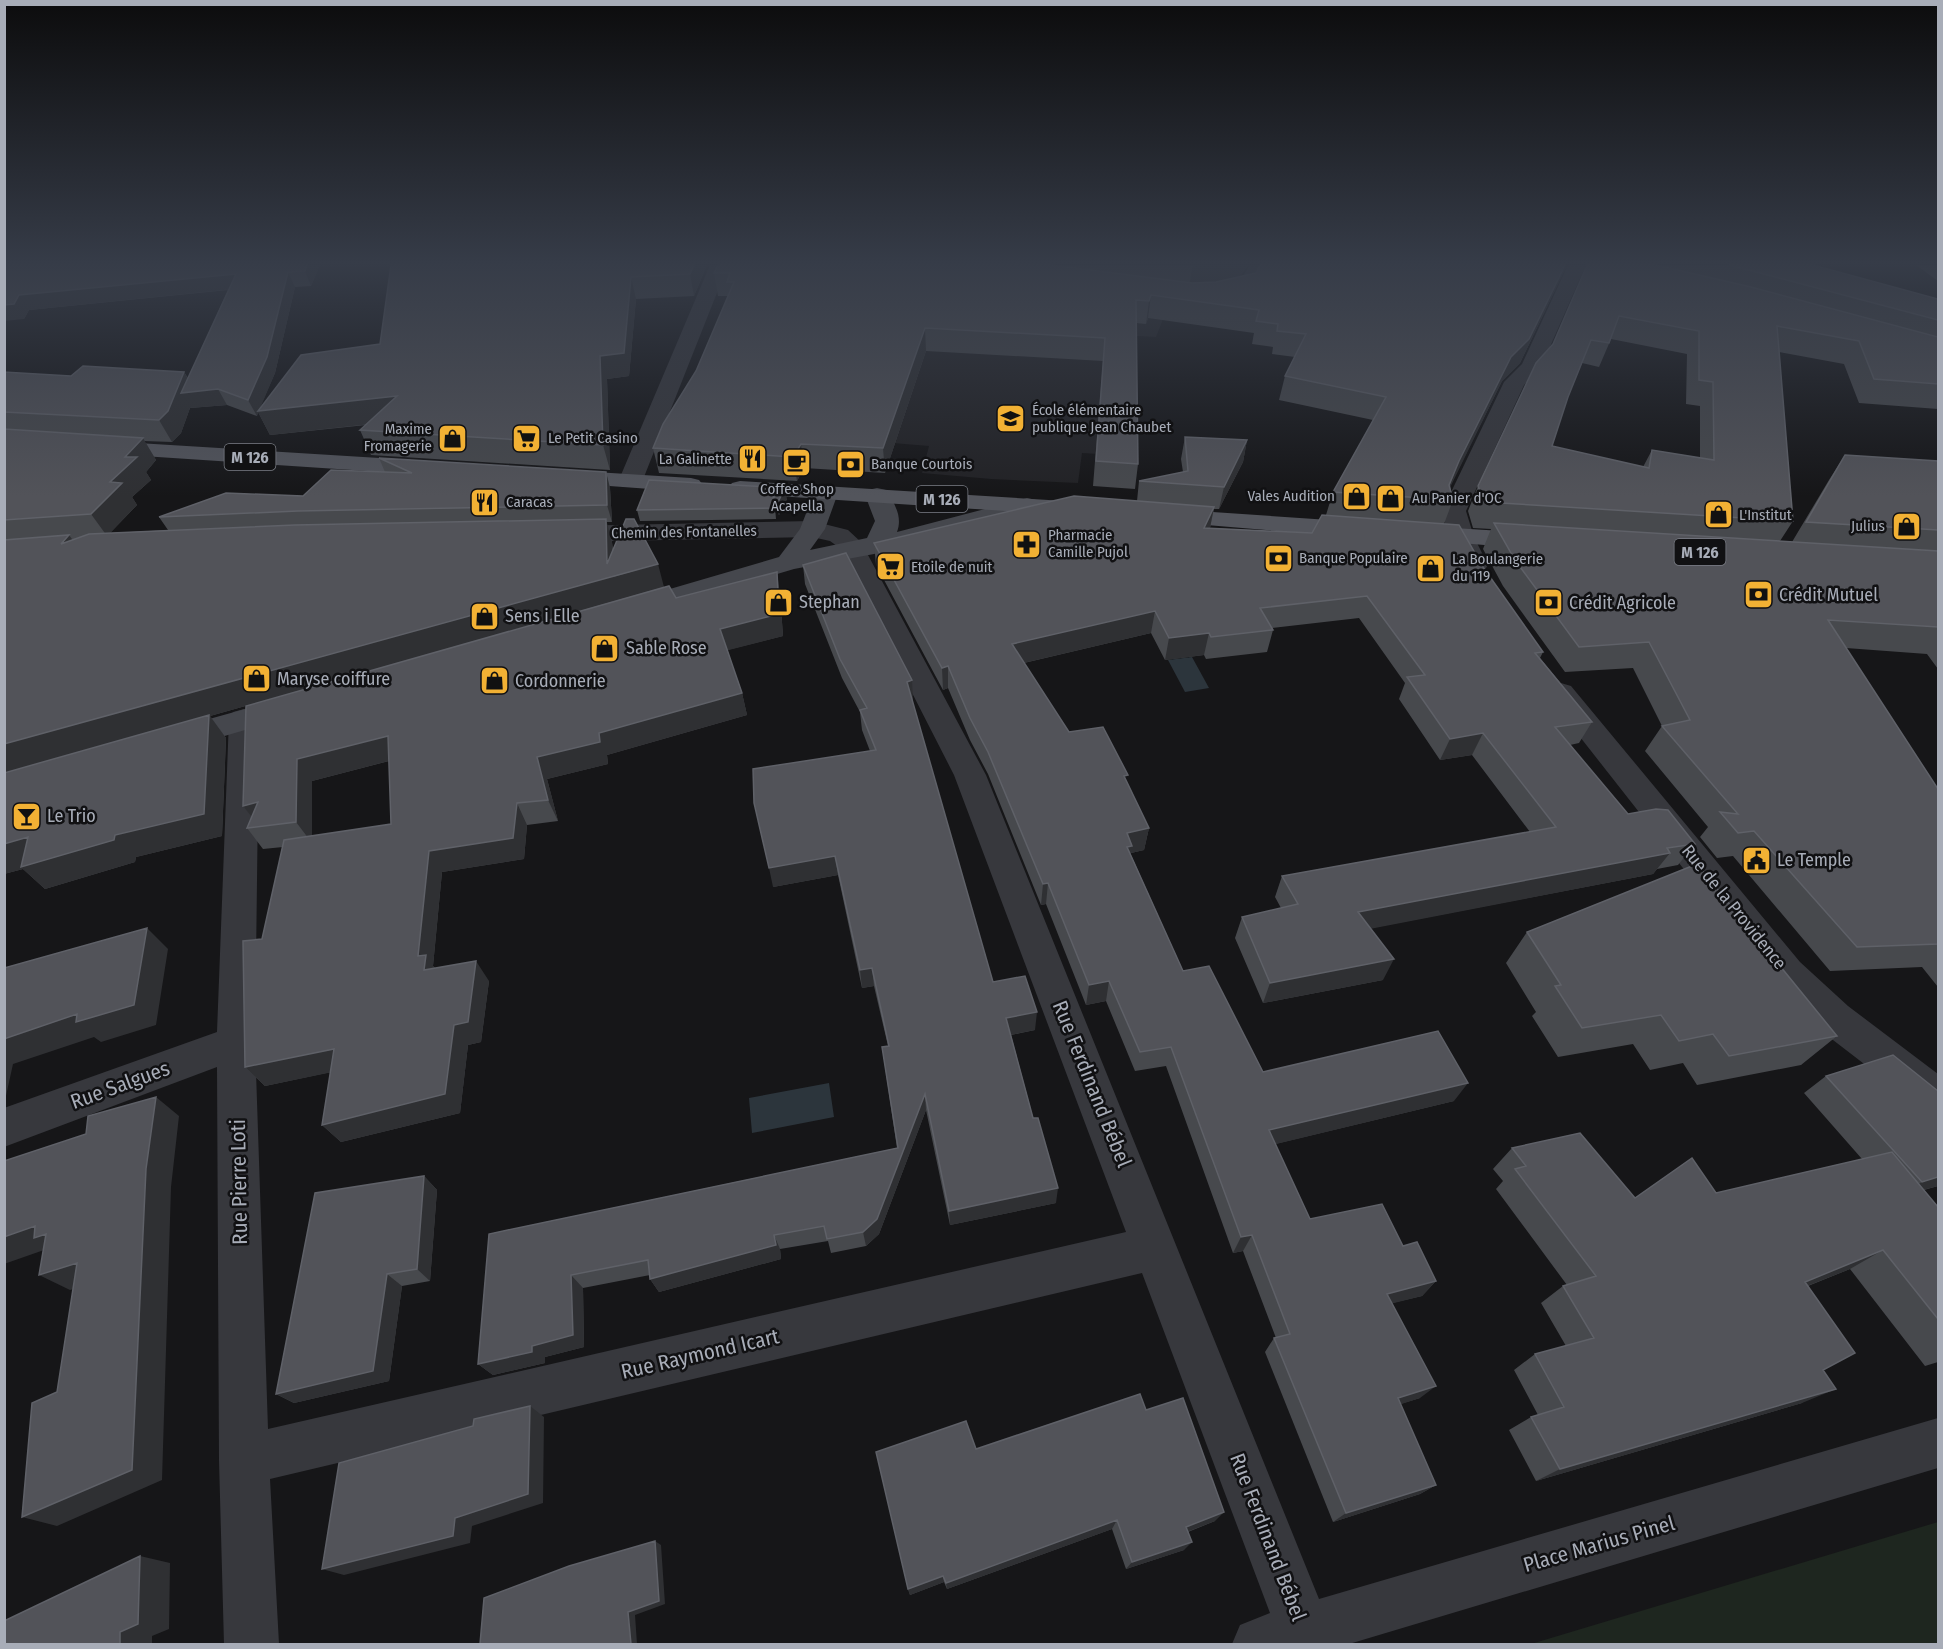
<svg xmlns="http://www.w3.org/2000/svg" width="1943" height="1649" font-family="'Fira Sans Condensed',sans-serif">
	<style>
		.built { fill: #222225 }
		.green { fill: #1e261f }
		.water { fill: #2c353c }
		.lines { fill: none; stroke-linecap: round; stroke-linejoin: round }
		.minor { fill: #37383d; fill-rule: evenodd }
		.secondary { fill: #45474d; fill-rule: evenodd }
		.primary { fill: #53555c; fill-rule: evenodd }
		.wall { fill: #47494d; fill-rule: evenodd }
		.shaded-wall { fill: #2f3033 }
		.building { fill: #525359; stroke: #5f6168; stroke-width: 1.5; fill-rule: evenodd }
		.labels { text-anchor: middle; stroke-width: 5; stroke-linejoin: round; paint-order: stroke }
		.far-poi-label { font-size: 15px; fill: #a8adb8; stroke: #111113; text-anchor: start }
		.far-street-label { font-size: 15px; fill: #a8adb8; stroke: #111113 }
		.shield { fill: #111113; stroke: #7b7e86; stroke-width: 1.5 }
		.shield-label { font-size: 16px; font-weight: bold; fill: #a8adb8 }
		.poi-label { font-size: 18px; fill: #a8adb8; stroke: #111113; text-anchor: start }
		.street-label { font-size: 18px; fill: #a8adb8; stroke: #111113 }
		.near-street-label { font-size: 21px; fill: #a8adb8; stroke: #111113 }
	</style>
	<rect width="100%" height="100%" fill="#161618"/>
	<path class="built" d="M1169 304 1156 337 1137 336 1133 456 1082 453 1078 483 991 479 922 473 929 446 880 442 912 351Z"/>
	<path class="green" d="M1938 1522V1644H1531Z"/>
	<path class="water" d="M1192 657 1209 688 1185 692 1168 660Z
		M829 1083 834 1117 752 1133 749 1098Z"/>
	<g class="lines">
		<path class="minor" d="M710 265H728L642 482 638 487H622L618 482Z
			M1250 265H1268L1251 293 1221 301 1214 299 1212 295 1214 291 1237 285Z
			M1568 265H1586L1541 367 1524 385 1466 511 1474 537 1488 565 1484 571 1475 573 1466 571 1448 537 1442 511 1504 382 1522 364Z
			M812 521 848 530 861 542 986 775 1319 1599 1938 1418V1468L1349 1644H1232L1240 1625 1270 1613 1142 1273 270 1479 279 1644H224L219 1460 217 1067 4 1147V1108L217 1032 229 719 233 712 244 709 255 712 259 719 255 1042 268 1429 1126 1232 954 775 837 546 830 541 812 537 565 542 556 539 552 534 556 529 565 526Z
			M1561 683 1571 686 1800 962 1848 1006 1938 1074V1115L1924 1110 1820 1030 1774 984 1551 700 1546 693 1551 686Z"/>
		<path class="secondary" d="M826 486 835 488 838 493 825 529 810 550 867 538 875 521 865 495 868 490 877 488 886 490C894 503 903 516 897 532L1027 498 1036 500 1039 505 1036 510 874 554 794 569 632 617 622 615 618 609 622 603 779 557 800 529 814 493 817 488Z
			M288 697 299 700 303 707 299 714 177 750 166 747 162 739 166 731Z"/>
		<path class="primary" d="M105 441 428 461 436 463 440 468 436 473 428 475 97 453 94 448 97 443Z
			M563 470 691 478 699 480 703 485 699 490 691 492 555 482 551 477 555 472Z
			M740 481 1081 502 1090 504 1093 509 1090 514 1081 516 732 493 728 488 732 483Z
			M1168 509 1359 522 1368 525 1372 530 1368 535 1359 538 1159 521 1156 516 1159 511Z
			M1422 526 1532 533 1541 536 1545 541 1541 546 1532 549 1413 539 1409 534 1413 529Z"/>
	</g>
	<path class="wall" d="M4 265H320L311 286 295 287 275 373 260 407 380 344 391 265H707L694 296 636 299 629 376 607 379 610 470 371 455 360 430 366 425 270 435 258 412 257 416 227 405 190 408 181 433 172 442 144 441 156 460 146 472 151 480 132 497 137 505 110 533 168 530 159 517 303 496 385 472 379 458 606 472 610 488 612 522H606L612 542 613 550 664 587 676 598 780 594 783 636 727 650 742 693 747 715 607 755 608 764 547 779 558 821 527 825 524 859 442 872 433 966 435 968 489 981 481 1042 468 1045 460 1113 341 1142 322 1125 331 1072 265 1086 245 1067 262 939 283 847 263 849 247 828 252 816 243 806 544 621 210 716 226 738 222 836 136 857 135 862 45 889 23 869 4 874V372L71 376 184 372 188 378 228 290 29 310 24 319ZM389 761 391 824 312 836V781Z
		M718 265H1248L1240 276 1256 273 1260 265H1567L1520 363 1502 381 1450 486 1453 500 1444 524 1483 567 1543 652 1540 658 1592 722 1579 743 1570 745 1628 814 1695 844 1678 865 1657 869 1653 874 1371 928 1383 980 1263 1003 1235 938 1242 917 1281 908 1275 897 1282 876 1530 832 1472 755 1440 760 1399 699 1405 683 1359 618 1272 628 1273 630 1267 652 1206 659 1204 655 1165 660 1151 633 1024 663 1069 732 1127 782 1149 828 1144 850 1131 853V855L1183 971 1263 1072 1454 1101 1275 1144 1310 1219 1403 1246 1436 1281 1422 1296 1392 1303 1420 1398 1400 1404 1436 1485 1420 1494 1333 1522 1265 1352 1274 1338H1276L1243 1251 1233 1253 1166 1066 1135 1071 1106 1001 1086 1005 1046 904 1041 905 988 774 970 740 948 688 943 690 876 565 874 543 1137 501 1139 481 1183 472 1181 459 1185 437 1247 440 1243 462 1219 509H1214L1210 528 1312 533 1326 515 1333 492 1373 420 1279 400 1285 376 1295 357 1272 354 1273 347 1252 344 1254 333 1148 318 1146 324 1136 323 1138 464 1135 489 1093 486 1103 361 926 351 885 473 804 468 797 481 659 473 653 448 696 371 728 296H718L714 273Z
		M1587 265H1813L1938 299V409L1859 403 1844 364 1779 352 1793 521 1780 541 1792 542 1829 480 1845 455 1938 461V669L1927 654 1846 648 1938 789V987L1922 967 1830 971 1733 856 1717 858 1700 837 1708 827 1645 751 1662 726 1633 668 1565 672 1503 586 1483 549 1491 529 1473 528 1468 511 1478 486 1553 344ZM1611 339 1687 354 1686 404 1700 406V458L1652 450 1643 467 1552 446 1568 397 1582 363 1599 367Z
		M1916 265H1938V281Z
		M649 480 787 499 779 515 775 507 776 519 640 521 637 510Z
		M803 565 913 700H912L993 982 1035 1030 1011 1035 1056 1203 950 1225 926 1110 879 1234 866 1246 831 1253 828 1241 780 1249 781 1259 659 1292 650 1279V1275L583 1288 584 1347 545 1357V1363L493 1375 478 1364 489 1234 897 1148 882 1047 888 1046 874 986 862 988 838 875 773 887 870 751 862 730 860 712 842 678 805 584Z
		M1527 932 1837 1036 1801 1065 1697 1085 1683 1063 1650 1070 1633 1044 1558 1057 1532 1016 1536 1012 1506 963Z
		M1826 1076 1938 1186 1924 1190 1938 1207V1362L1925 1366 1850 1269 1808 1286 1823 1370 1802 1403 1536 1481 1509 1430 1531 1417 1538 1415 1514 1370 1535 1354 1566 1346 1541 1303 1563 1286 1567 1285 1496 1189 1503 1181 1493 1169 1512 1148 1635 1198 1716 1193 1862 1159 1804 1093Z
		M424 1176 437 1190 430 1281 402 1286 389 1381 294 1403 276 1394Z
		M1146 1410 1215 1521 1188 1532 1184 1550 1126 1569 1112 1529 947 1589 944 1582 910 1595 908 1589Z"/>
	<path class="shaded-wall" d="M307 265H320L311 286 305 271Z
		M694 265H707L694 296 690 274Z
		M1201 265H1248L1236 283 1189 289 1192 267Z
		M1565 265H1567L1520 363 1502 381 1444 500 1459 461 1511 357Z
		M288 272 295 287 275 373 259 411 397 396 407 420 270 435 258 412 257 416 248 400Z
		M236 274 243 288 29 310 24 319 4 321V305L19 295Z
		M631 277 636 299 629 376 607 379 610 470 603 445 600 356Z
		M1151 295 1148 318 1146 324 1149 301Z
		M925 328 926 351 885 473 883 448Z
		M184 372 195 391 218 389 227 405 190 408 181 433 172 442 159 420Z
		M143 438 156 460 146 472 151 480 132 497 137 505 107 536 91 514 125 457Z
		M1247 440 1243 462 1219 509 1224 487Z
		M801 444 804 468 797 481 793 457Z
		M606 472 610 488 612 522 607 505Z
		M785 488 787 499 779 515 777 504Z
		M1214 507 1210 528H1204Z
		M606 519 612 542 613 577 658 564 664 587 210 716 226 738 222 836 136 857 135 862 45 889 23 869 4 874V844L28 837 115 835 4 774V744L607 564Z
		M69 535 86 558 61 544Z
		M777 572 780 594 783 636 725 651 720 629Z
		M1155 611 1151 633 1011 666 1012 644Z
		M1209 633 1204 655 1165 660 1169 638Z
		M948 666V688L943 690 942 668Z
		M912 680 913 700 908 702 907 682Z
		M742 693 747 715 607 755 608 764 547 779 558 821 548 800 537 757 599 733Z
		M1483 733 1472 755 1440 760 1450 739Z
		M388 736 400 758 312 781V843L296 822 297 759Z
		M258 802 259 826 243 806Z
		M517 803 527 825 524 859 442 872 433 966 440 975 424 970 418 956 429 851Z
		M1149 828 1144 850 1131 853 1128 867 1127 833Z
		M1670 853 1653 874 1349 933 1358 912Z
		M835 856 838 875 773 887 769 868Z
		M1048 883 1046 904 1041 905 1043 884Z
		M147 928 168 949 156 1025 101 1042 94 1037 13 1064 4 1105V1039Z
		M1394 959 1383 980 1263 1003 1270 983Z
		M476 961 489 981 481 1042 468 1045 460 1113 341 1142 322 1125 454 1025Z
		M872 968 874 986 862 988 860 970Z
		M1109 981 1106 1001 1086 1005 1089 985Z
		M1037 1012 1035 1030 1005 1036 1006 1018Z
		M334 1049 352 1068 265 1086 245 1067Z
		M1468 1083 1454 1101 1260 1148 1269 1130Z
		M925 1094 926 1110 879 1234 866 1246 863 1232Z
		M156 1097 179 1116 171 1187 162 1480 57 1526 22 1517 146 1169Z
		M424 1176 437 1190 430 1281 417 1269Z
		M1938 1177V1186L1896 1197 1922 1182Z
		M1058 1188 1056 1203 950 1225 949 1211Z
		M35 1226 64 1243 4 1264V1237Z
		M774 1235 780 1249 781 1259 659 1292 650 1279Z
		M1252 1235 1243 1251 1233 1253 1241 1237Z
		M1883 1250 1850 1269 1774 1299 1805 1282Z
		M77 1263 106 1279 70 1290 39 1275Z
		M387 1274 402 1286 389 1381 294 1403 276 1394Z
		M571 1275 583 1288 584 1347 545 1357V1363L493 1375 478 1364 532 1346Z
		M1436 1281 1422 1296 1374 1308 1387 1294Z
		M1436 1386 1420 1398 1383 1410 1398 1398Z
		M1836 1389 1802 1403 1536 1481 1560 1469Z
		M530 1406 544 1417 543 1503 472 1526 470 1543 344 1575 322 1569 455 1518Z
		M1436 1485 1420 1494 1333 1522 1346 1513Z
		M1224 1512 1215 1521 1179 1535 1186 1527Z
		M1117 1520 1112 1529 947 1589 946 1583Z
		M655 1541 661 1545 665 1604 635 1615 637 1644H631L628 1612Z
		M1192 1542 1184 1550 1126 1569 1132 1562Z
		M140 1556 170 1563 169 1629 152 1636V1644H120V1632Z
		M943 1576 944 1582 910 1595 908 1589Z"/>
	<path class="building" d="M4 265H307L305 271 288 272 267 357 248 400 218 389 181 393 236 274 19 295 14 304 4 305Z
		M391 265H694L690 274 631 277 624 353 600 356 603 445 360 430 397 396 258 411 301 355 380 344Z
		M718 265H1051L1192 283 1216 282 1256 273 1260 265H1565L1529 339 1511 357 1459 461 1449 485 1453 500 1333 492 1386 397 1285 376 1306 334 1277 331 1278 324 1256 321 1259 310 1151 295 1149 301 1136 300 1138 464 1096 461 1105 338 925 328 883 448 801 444 793 457 653 448 663 424 696 371 734 282H727L730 273H714Z
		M1587 265H1656L1751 287 1938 337V384L1874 379 1859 341 1777 326 1793 521 1484 502 1478 486 1536 363 1553 344ZM1619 316 1699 331V380L1713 382 1714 460 1652 450 1649 468 1552 446 1568 397 1591 340 1609 343Z
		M1729 265H1813L1938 299V320L1756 272Z
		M83 366 184 372 168 411 159 420 4 412V372L71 376Z
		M4 429 143 438 125 457H137L110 482 122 483 91 514 4 520Z
		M1185 437 1247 440 1224 487 1139 481 1188 471Z
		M1845 455 1938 461V530L1806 522Z
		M379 458 606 472 607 505 298 511 159 517 226 493 303 496 331 470 412 473Z
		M649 480 785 488 777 504 773 495 774 508 637 510Z
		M1074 496 1214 507 1204 528 1312 533 1322 515 1459 525 1483 567 1543 652 1535 653 1592 722 1555 727 1628 814 1656 809 1668 810 1695 844 1667 848 1670 853 1358 912 1394 959 1270 983 1242 917 1298 904 1282 876 1556 827 1483 733 1450 739 1407 677 1425 675 1367 596 1260 608 1273 630 1211 637 1209 633 1169 638 1155 611 1012 644 1069 732 1103 727 1128 775 1124 776 1149 828 1127 833 1132 846 1127 847 1183 971 1209 966 1263 1072 1438 1031 1468 1083 1269 1130 1310 1219 1382 1204 1403 1246 1417 1242 1436 1281 1387 1294 1436 1386 1398 1398 1436 1485 1346 1513 1274 1338 1290 1334 1252 1235 1241 1237 1171 1047 1140 1052 1109 981 1089 985 1048 883 1043 884 988 752 970 718 948 666 942 668 874 543Z
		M606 519 607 564 626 519H634L658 564 4 744V540L69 535 61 544 89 534 295 525Z
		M1494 523 1938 551V627L1828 620 1938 789V944L1857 947 1754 831 1738 833 1720 812 1738 814 1662 726 1690 720 1649 642 1579 647 1515 560Z
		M846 553 912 680 907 682 993 982 1025 976 1037 1012 1006 1018 1033 1118H1038L1058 1188 949 1211 925 1094 877 1219 863 1232 827 1239 824 1226 774 1235 776 1245 650 1279 648 1260 571 1275 573 1335 532 1346V1352L478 1364 489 1234 898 1148 882 1047 889 1046 872 968 860 970 835 856 769 868 754 803 753 769 876 750 860 710 867 708 840 659 803 565Z
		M777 572 779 614 720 629 742 693 599 733 600 742 537 757 548 800 517 803 513 838 429 851 418 956 426 955 424 970 476 961 468 1022 454 1025 445 1094 322 1125 334 1049 245 1067 243 941 262 939 284 840 391 824 388 736 297 759 296 822 247 828 258 802 243 806 246 706 669 586 676 598Z
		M209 715 204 814 115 835 114 840 21 867 28 837 4 844V773Z
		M1697 864 1837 1036 1729 1056 1713 1034 1679 1041 1661 1015 1582 1028 1555 986 1561 985 1527 932Z
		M147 928 134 1005 76 1022 77 1014 4 1039V968Z
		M1893 1055 1938 1091V1177L1922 1182 1826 1076Z
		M156 1097 146 1169 132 1470 22 1517 32 1403 57 1392 77 1263 39 1275 46 1234 34 1238 35 1226 4 1237V1161L86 1134 88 1116Z
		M1580 1133 1635 1198 1692 1158 1716 1193 1892 1152 1938 1207V1319L1883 1250 1805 1282 1855 1353 1823 1370 1836 1389 1560 1469 1531 1417 1564 1407 1535 1354 1594 1338 1563 1286 1596 1276 1515 1169 1526 1166 1512 1148Z
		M424 1176 417 1269 387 1274 373 1371 276 1394 315 1193Z
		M1140 1394 1146 1410 1183 1398 1224 1512 1186 1527 1192 1542 1132 1562 1117 1520 946 1583 943 1576 908 1589 876 1452 966 1421 976 1449Z
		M530 1406 528 1494 455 1518 453 1536 322 1569 339 1463 473 1426 474 1419Z
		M655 1541 659 1601 628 1612 631 1644H480L484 1598 569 1566Z
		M140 1556 138 1624 120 1632V1644H4V1621Z"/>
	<linearGradient id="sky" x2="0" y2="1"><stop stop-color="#0c0c0d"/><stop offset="0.53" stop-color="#363c48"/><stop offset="1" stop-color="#363c48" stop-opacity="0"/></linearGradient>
	<rect width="1943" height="496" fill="url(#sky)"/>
	<defs>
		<symbol id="school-square" viewBox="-11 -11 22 22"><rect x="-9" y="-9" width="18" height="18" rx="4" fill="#f2b134" stroke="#111113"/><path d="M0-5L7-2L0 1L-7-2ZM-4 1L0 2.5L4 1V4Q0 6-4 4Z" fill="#111"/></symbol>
		<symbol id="shop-square" viewBox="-11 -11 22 22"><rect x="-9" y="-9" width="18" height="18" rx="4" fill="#f2b134" stroke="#111113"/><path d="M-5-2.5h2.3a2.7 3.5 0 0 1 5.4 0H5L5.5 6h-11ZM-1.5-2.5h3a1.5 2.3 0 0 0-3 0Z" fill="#111"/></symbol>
		<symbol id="supermarket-square" viewBox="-11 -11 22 22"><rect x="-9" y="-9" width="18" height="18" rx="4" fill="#f2b134" stroke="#111113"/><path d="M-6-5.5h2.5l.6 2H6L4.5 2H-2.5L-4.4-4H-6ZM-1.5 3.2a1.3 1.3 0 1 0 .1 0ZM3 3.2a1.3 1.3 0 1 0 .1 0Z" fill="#111"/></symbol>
		<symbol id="restaurant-square" viewBox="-11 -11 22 22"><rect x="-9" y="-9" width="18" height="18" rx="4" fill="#f2b134" stroke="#111113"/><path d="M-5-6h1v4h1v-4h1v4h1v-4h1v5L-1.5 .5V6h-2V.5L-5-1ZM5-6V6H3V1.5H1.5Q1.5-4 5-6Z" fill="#111"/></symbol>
		<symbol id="cafe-square" viewBox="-11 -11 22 22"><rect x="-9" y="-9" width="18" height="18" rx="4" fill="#f2b134" stroke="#111113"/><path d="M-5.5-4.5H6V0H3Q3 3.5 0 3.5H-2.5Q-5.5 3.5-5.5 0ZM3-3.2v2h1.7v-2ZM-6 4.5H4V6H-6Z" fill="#111"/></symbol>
		<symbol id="bank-square" viewBox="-11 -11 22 22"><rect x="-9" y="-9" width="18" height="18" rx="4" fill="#f2b134" stroke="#111113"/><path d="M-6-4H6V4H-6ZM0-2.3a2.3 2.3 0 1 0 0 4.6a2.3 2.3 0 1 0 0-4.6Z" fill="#111"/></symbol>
		<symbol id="pharmacy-square" viewBox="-11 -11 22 22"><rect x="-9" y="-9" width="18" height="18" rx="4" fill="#f2b134" stroke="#111113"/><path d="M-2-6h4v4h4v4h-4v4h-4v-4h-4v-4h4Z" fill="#111"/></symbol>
		<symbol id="bar-square" viewBox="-11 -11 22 22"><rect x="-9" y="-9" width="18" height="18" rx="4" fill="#f2b134" stroke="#111113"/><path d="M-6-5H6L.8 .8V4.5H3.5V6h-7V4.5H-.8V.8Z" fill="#111"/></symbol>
		<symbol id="civic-square" viewBox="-11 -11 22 22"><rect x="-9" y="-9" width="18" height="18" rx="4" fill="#f2b134" stroke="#111113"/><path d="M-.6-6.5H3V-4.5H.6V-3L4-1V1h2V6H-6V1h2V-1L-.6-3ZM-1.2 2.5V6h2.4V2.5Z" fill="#111"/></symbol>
	</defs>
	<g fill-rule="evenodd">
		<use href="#school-square" x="994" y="402" width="33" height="33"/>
		<use href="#shop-square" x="436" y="422" width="33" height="33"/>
		<use href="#supermarket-square" x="510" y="422" width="33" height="33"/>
		<use href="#restaurant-square" x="736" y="442" width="33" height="33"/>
		<use href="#cafe-square" x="780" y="446" width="33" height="33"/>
		<use href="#bank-square" x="834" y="448" width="33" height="33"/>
		<use href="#shop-square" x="1340" y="480" width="33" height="33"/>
		<use href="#shop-square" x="1374" y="482" width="33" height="33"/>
		<use href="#restaurant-square" x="468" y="486" width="33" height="33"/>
		<use href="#shop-square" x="1702" y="498" width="33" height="33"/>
		<use href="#shop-square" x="1890" y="510" width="33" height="33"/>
		<use href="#pharmacy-square" x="1010" y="528" width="33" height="33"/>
		<use href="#bank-square" x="1262" y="542" width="33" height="33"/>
		<use href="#supermarket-square" x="874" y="550" width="33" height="33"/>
		<use href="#shop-square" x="1414" y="552" width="33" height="33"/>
		<use href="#bank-square" x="1742" y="578" width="33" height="33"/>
		<use href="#shop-square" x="762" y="586" width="33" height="33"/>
		<use href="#bank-square" x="1532" y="586" width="33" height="33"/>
		<use href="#shop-square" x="468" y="600" width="33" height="33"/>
		<use href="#shop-square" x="588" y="632" width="33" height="33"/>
		<use href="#shop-square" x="240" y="662" width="33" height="33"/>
		<use href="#shop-square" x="478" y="664" width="33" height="33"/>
		<use href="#bar-square" x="10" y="800" width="33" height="33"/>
		<use href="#civic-square" x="1740" y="844" width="33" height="33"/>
	</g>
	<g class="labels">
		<g class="far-poi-label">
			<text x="1032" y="415">École élémentaire<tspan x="1032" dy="17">publique Jean Chaubet</tspan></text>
			<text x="432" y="434" text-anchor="end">Maxime<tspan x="432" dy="17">Fromagerie</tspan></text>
			<text x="548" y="443">Le Petit Casino</text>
			<text x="732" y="464" text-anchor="end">La Galinette</text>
			<text x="871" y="469">Banque Courtois</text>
			<text x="797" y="494" text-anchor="middle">Coffee Shop<tspan x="797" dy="17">Acapella</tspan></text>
			<text x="1335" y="501" text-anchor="end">Vales Audition</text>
			<text x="1412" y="503">Au Panier d'OC</text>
			<text x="506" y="507">Caracas</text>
			<text x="1739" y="520">L'Institut</text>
			<text x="1885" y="531" text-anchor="end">Julius</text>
			<text x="1048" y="540">Pharmacie<tspan x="1048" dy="17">Camille Pujol</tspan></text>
			<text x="1299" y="563">Banque Populaire</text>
			<text x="1452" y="564">La Boulangerie<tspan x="1452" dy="17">du 119</tspan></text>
			<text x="911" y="572">Etoile de nuit</text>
		</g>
		<g class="far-street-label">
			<text transform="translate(684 532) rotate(-1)" y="5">Chemin des Fontanelles</text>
		</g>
		<g class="shield">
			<rect x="224.5" y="444" width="51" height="26" rx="4.5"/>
			<rect x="916.5" y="486" width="51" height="26" rx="4.5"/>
			<rect x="1674.5" y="539" width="51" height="26" rx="4.5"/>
		</g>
		<g class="shield-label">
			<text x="250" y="463">M 126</text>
			<text x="942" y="505">M 126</text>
			<text x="1700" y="558">M 126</text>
		</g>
		<g class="poi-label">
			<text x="1779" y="601">Crédit Mutuel</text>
			<text x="799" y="608">Stephan</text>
			<text x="1569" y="609">Crédit Agricole</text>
			<text x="505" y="622">Sens i Elle</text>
			<text x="626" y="654">Sable Rose</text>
			<text x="277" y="685">Maryse coiffure</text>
			<text x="515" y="687">Cordonnerie</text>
			<text x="47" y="822">Le Trio</text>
			<text x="1777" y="866">Le Temple</text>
		</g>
		<g class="street-label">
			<text transform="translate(1734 907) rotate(51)" y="6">Rue de la Providence</text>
		</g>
		<g class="near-street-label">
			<text transform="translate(1092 1084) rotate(68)" y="7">Rue Ferdinand Bébel</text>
			<text transform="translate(120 1085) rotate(-20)" y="7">Rue Salgues</text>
			<text transform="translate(239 1182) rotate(-91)" y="7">Rue Pierre Loti</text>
			<text transform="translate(700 1354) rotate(-13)" y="7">Rue Raymond Icart</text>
			<text transform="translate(1268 1537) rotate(69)" y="7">Rue Ferdinand Bébel</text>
			<text transform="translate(1599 1544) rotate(-16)" y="7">Place Marius Pinel</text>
		</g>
	</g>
	<rect width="1943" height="1649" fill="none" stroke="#a8adb8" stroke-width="12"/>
</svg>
